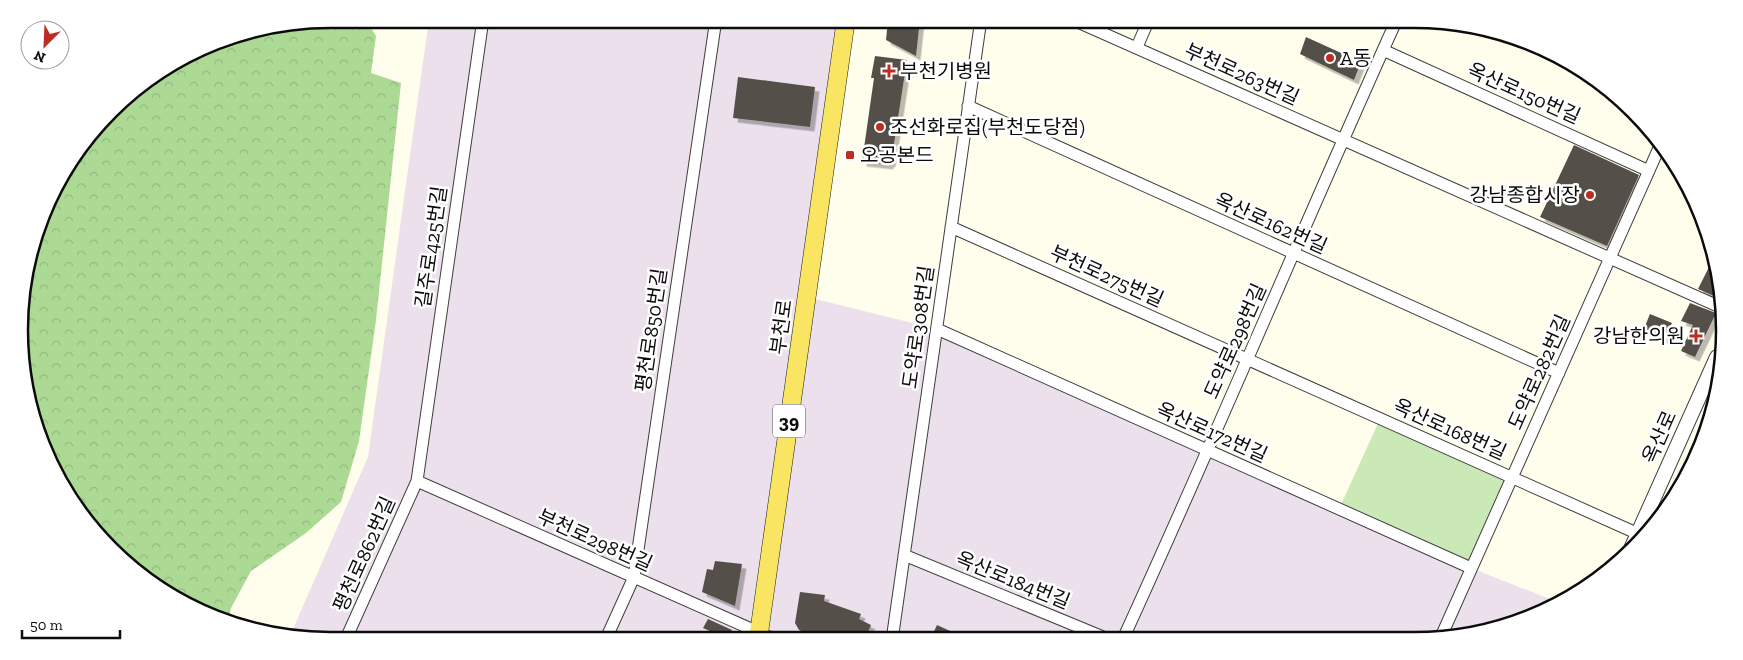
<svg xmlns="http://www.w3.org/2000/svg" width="1743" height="660" font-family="'Zilla Slab','Noto Sans KR',serif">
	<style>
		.industrial { fill: #ebe0eb }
		.grass { fill: #cbe9b6 }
		.forest { fill: url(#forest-crowns) }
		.building { fill: #554f49; filter: url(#shadow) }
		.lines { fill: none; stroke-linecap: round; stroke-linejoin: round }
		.minor-casing { stroke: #3f3f3f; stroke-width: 13 }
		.tertiary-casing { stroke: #3f3f3f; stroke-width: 16 }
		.primary-casing { stroke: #1d1d1d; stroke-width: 19 }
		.minor { stroke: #fff; stroke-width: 11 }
		.tertiary { stroke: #fff; stroke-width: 14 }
		.primary { stroke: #f9e562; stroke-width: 18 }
		.poi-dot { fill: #bc2e24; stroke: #fff; stroke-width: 2 }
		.labels { text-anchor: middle; stroke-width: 5; stroke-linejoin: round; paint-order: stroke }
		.shield { fill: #fff; stroke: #555; stroke-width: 1 }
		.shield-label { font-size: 19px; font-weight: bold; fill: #0c0c0c }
		.poi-label { font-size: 20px; fill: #0c0c0c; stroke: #fff; text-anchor: start }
		.street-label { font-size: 20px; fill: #0c0c0c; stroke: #fff }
		.rim { fill: none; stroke: #0c0c0c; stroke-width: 2.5 }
	</style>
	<defs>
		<pattern id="forest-crowns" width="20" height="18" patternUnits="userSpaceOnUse" patternTransform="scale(1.25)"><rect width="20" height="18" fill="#acda95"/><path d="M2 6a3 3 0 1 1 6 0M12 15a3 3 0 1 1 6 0" fill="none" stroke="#93ba7f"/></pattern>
		<filter id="shadow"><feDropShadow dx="4.5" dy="4.5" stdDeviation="0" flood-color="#0004"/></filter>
	</defs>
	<rect width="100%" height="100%" fill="#fffdec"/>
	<path class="industrial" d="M429 19H847L807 297 937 329 1471 568 1560 603 1550 609 1454 639 330 641 290 636 368 457Z"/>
	<path class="grass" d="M1380 419 1512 477 1471 568 1339 509Z"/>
	<path class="forest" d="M330 19H365L376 36 371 73 401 83 376 320 359 441 341 502 306 533 251 571 231 608 228 620 141 577 71 503 25 391 21 289 60 175 125 96 230 35Z"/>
	<path class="building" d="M888 19H920L916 56 886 40Z
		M1306 37 1361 62 1354 80 1300 54Z
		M875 56 907 60 891 163 889 162V165L862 162 874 78H871Z
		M738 77 815 87 810 127 733 118Z
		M1574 145 1639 175 1607 246 1540 217Z
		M1712 261 1722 290 1721 299 1698 289Z
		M1690 303 1716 313 1695 357 1681 351 1693 325 1681 321Z
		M1650 314 1672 323 1664 340 1643 331Z
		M715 561 742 564 735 606 702 592 707 569 713 570Z
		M800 592 825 595 824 601 861 614 859 619 871 625 868 632 885 640H822L799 630 795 623Z
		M708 619 732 630 727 640H708L712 632 703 628Z
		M937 625 970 640H930Z"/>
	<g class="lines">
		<defs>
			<path id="minor" d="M1071 19 1720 307
				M1137 47 1149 19
				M1383 50 1649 171
				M968 106 1559 373
				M951 227 1643 536
				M937 329 1471 568
				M417 481 776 640
				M904 555 1108 639
				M1123 639C1217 434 1304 225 1397 19
				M1440 639 1659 148
				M892 640 981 19
				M345 641 417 481 483 19
				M605 641 634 577 716 19"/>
			<path id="tertiary" d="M1631 549 1717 357"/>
			<path id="primary" d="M755 640 759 633 846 19"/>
		</defs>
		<use href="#minor" class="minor-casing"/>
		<use href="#tertiary" class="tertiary-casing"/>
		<use href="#primary" class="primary-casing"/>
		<use href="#minor" class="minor"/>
		<use href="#tertiary" class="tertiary"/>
		<use href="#primary" class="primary"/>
	</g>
	<g class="poi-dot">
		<circle cx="1330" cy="58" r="5"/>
		<path d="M886.5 63.5h5v5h5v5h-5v5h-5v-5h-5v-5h5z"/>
		<circle cx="880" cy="127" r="5"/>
		<rect x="845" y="150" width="10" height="10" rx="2.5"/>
		<circle cx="1590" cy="195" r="5"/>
		<path d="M1693.5 328.5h5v5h5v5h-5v5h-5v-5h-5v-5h5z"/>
	</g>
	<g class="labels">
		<rect class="shield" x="773" y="404.5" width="32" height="33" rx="4"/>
		<g class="shield-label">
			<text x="789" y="428">39</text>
		</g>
		<g class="poi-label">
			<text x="1340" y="65">A동</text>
			<text x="900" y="78">부천기병원</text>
			<text x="890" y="134">조선화로집(부천도당점)</text>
			<text x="860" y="162">오공본드</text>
			<text x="1580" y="202" text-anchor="end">강남종합시장</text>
			<text x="1685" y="343" text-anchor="end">강남한의원</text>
		</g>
		<g class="street-label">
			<text transform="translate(1242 74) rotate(24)" y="7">부천로263번길</text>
			<text transform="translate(1524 93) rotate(24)" y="7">옥산로150번길</text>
			<text transform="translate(1271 223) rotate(24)" y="7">옥산로162번길</text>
			<text transform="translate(431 247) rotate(-82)" y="7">길주로425번길</text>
			<text transform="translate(1107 276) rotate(24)" y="7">부천로275번길</text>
			<text transform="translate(781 327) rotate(-82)" y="7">부천로</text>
			<text transform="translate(918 327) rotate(-82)" y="7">도약로308번길</text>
			<text transform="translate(651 330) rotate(-82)" y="7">평천로850번길</text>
			<text transform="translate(1235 341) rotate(-66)" y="7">도약로298번길</text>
			<text transform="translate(1539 372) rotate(-66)" y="7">도약로282번길</text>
			<text transform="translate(1450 429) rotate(24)" y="7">옥산로168번길</text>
			<text transform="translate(1212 432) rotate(24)" y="7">옥산로172번길</text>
			<text transform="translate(1659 437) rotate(-66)" y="7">옥산로</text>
			<text transform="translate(595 540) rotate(24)" y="7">부천로298번길</text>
			<text transform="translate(364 554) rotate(-66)" y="7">평천로862번길</text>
			<text transform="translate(1013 580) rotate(22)" y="7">옥산로184번길</text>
		</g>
	</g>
	<path d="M0 0H1743V660H0ZM330 28H1414A302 302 0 0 1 1716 330V330A302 302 0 0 1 1414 632H330A302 302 0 0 1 28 330V330A302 302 0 0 1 330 28Z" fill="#fff" fill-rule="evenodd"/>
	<path class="rim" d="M330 28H1414A302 302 0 0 1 1716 330V330A302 302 0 0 1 1414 632H330A302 302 0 0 1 28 330V330A302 302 0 0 1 330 28Z"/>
	<g transform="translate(45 45) rotate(204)"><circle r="24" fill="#ffffff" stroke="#9e9e9e"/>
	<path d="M0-4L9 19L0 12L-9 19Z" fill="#bc2e24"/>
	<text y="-8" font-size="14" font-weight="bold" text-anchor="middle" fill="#0c0c0c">N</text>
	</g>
	<path d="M22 630v8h98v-8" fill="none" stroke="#0c0c0c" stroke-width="2.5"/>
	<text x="30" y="630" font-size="15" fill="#0c0c0c" stroke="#ffffff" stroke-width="4" paint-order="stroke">50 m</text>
</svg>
